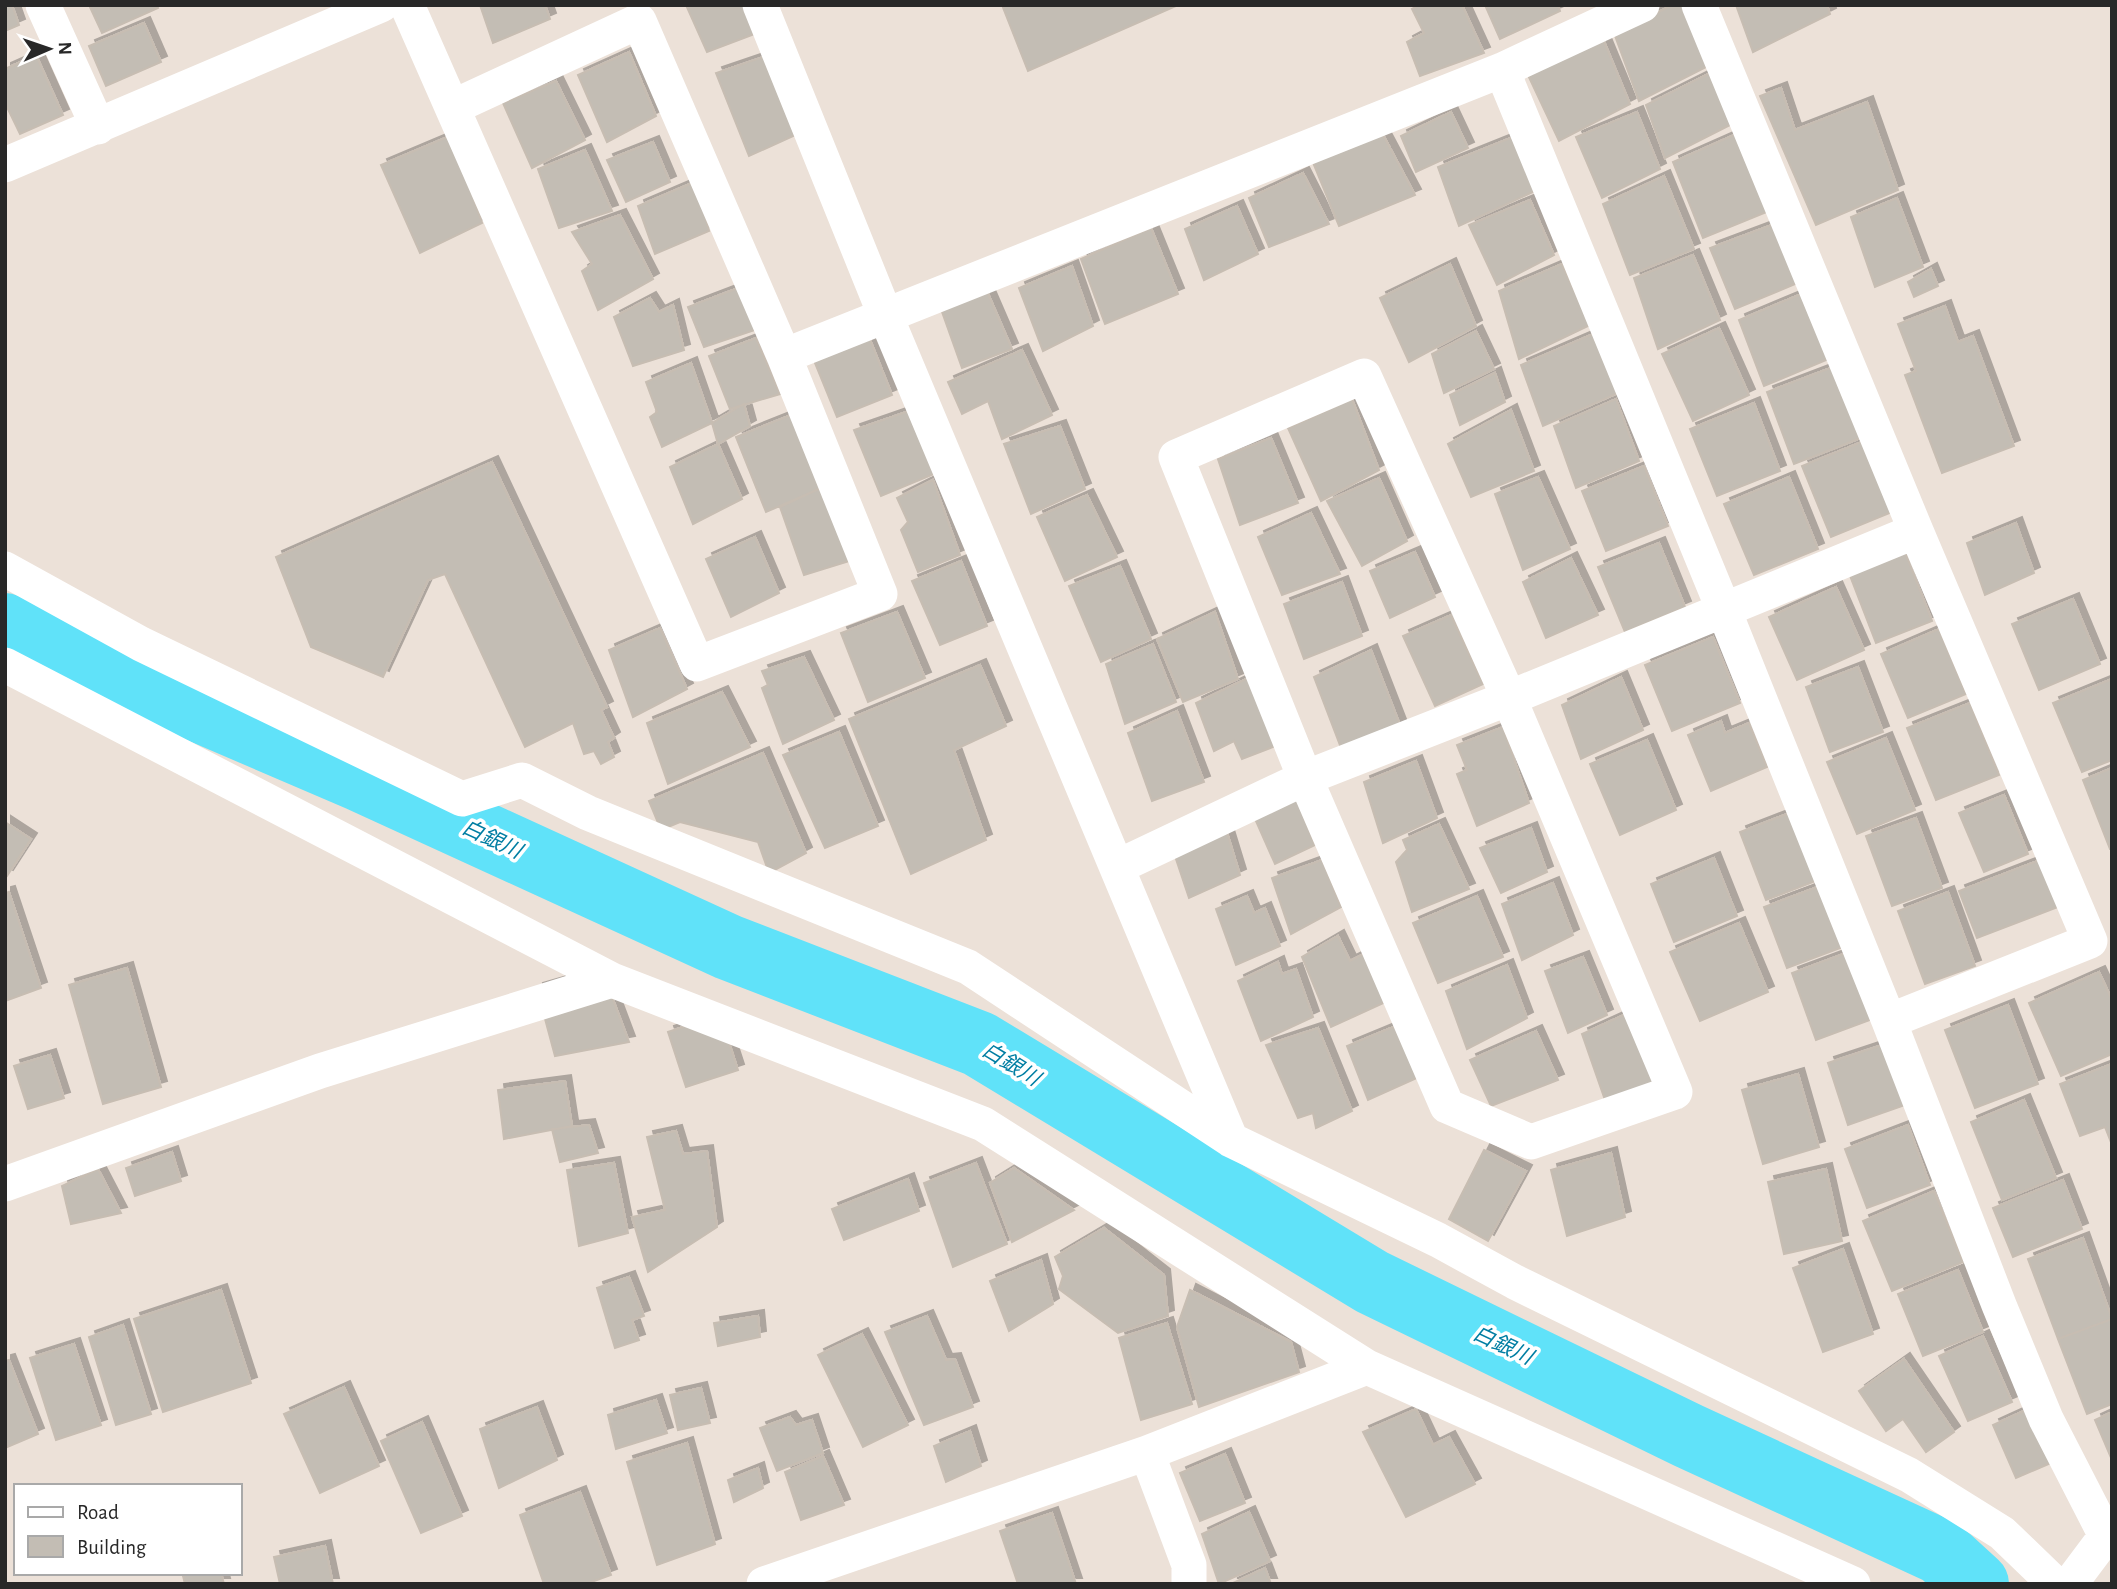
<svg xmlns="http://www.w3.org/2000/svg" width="2117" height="1589" font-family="'Alegreya Sans','Noto Sans JP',sans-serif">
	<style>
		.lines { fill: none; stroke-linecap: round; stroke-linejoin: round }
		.river { stroke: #60e2f9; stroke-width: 66 }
		.building { fill: #c3bdb4; stroke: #c7bdb2; stroke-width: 2; filter: url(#shadow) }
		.street { stroke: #fff; stroke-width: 35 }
		.labels { text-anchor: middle; stroke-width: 7; stroke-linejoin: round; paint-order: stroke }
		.water-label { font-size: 21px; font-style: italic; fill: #017ea3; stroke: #fff }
	</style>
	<defs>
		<filter id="shadow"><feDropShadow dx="6" dy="-6" stdDeviation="0" flood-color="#0004"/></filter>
	</defs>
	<rect width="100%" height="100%" fill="#ece1d8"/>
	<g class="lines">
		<path class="river" d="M5 626 361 779 728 947 979 1044 1372 1282 1689 1436 1941 1552 1976 1584"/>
	</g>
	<path class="building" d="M5 5H12L19 25 5 31Z
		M89 5H157L158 8 102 33Z
		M480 5H545L550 19 493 43Z
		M686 5H749L760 32 707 52Z
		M1002 5H1178L1028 71Z
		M1419 5H1462L1484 53 1420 76 1407 42 1424 33 1412 9Z
		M1485 5H1558L1560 11 1500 39Z
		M1673 5H1682L1708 66 1639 101 1614 33Z
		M1736 5H1827L1830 14 1753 52Z
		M144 23 161 62 106 86 89 46Z
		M1603 39 1630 104 1559 141 1527 73Z
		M629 52 656 116 607 142 578 75Z
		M772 54 802 132 749 156 716 73Z
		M36 55 63 115 20 134 5 103V69Z
		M1712 72 1734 123 1665 158 1646 105Z
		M556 81 585 140 532 168 503 103Z
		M1781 88 1795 130 1867 102 1898 190 1816 225 1760 96Z
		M1451 112 1468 148 1416 172 1401 136Z
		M1637 112 1660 169 1602 198 1576 137Z
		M1381 131 1415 195 1339 226 1312 160Z
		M1743 131 1774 209 1703 238 1673 162Z
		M452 135 482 223 420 253 381 165Z
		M1513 137 1535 191 1459 226 1438 167Z
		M653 142 670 182 626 202 607 160Z
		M585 150 612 211 559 228 538 169Z
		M1303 173 1329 224 1269 247 1249 198Z
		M1664 176 1694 249 1630 275 1603 204Z
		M697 181 709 231 655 254 638 206Z
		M1897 198 1923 267 1875 287 1851 217Z
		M1530 200 1554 255 1497 285 1469 225Z
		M1237 206 1258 254 1204 280 1185 229Z
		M620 215 653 279 598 310 582 271 592 264 572 232Z
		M1777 223 1800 282 1735 309 1710 248Z
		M1151 228 1178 294 1105 324 1081 259Z
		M1693 255 1720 320 1658 349 1634 278Z
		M1450 264 1476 326 1409 362 1380 298Z
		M1562 264 1590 325 1519 359 1499 291Z
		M1072 266 1093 326 1043 351 1019 288Z
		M1931 269 1938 286 1914 297 1908 282Z
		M738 288 755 330 704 347 688 307Z
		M986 289 1012 349 962 368 941 309Z
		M1806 292 1831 358 1764 386 1739 320Z
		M650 298 659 312 673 305 684 350 633 366 614 317Z
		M1945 306 1958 342 1973 336 2014 446 1942 473 1905 375 1916 371 1898 324Z
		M1719 328 1749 395 1693 421 1662 354Z
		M1476 331 1494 369 1444 393 1432 354Z
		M1593 334 1618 393 1543 426 1521 365Z
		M869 337 892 395 837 417 813 358Z
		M756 338 780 394 730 409 709 356Z
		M1022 350 1052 415 1002 439 988 401 962 414 948 382Z
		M691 363 712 423 662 447 650 417 657 412 646 382Z
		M1833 367 1861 438 1794 464 1767 392Z
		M1495 373 1505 402 1460 425 1450 395Z
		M1352 399 1379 470 1321 501 1288 428Z
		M1616 399 1639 461 1576 488 1554 426Z
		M1754 403 1780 471 1717 496 1690 429Z
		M744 404 750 426 718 444 712 423Z
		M1511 410 1534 471 1471 497 1448 444Z
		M909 411 934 474 881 496 854 430Z
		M791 415 824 487 766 512 736 437Z
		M1060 426 1085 489 1031 514 1004 444Z
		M1271 438 1298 503 1240 525 1218 459Z
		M1864 441 1892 512 1831 537 1802 466Z
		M718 444 742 499 693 524 670 467Z
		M492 462 607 707 601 710 614 738 608 742 614 757 601 764 594 751 584 754 573 723 525 747 445 574 428 580 383 677 311 647 276 557Z
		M1644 466 1668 526 1606 551 1582 491Z
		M1538 477 1570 549 1523 570 1495 494Z
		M1789 477 1818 549 1754 575 1724 504Z
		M1379 478 1407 541 1362 566 1327 501Z
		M933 480 960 555 918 572 901 530 908 522 897 498Z
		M827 485 849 561 804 575 780 507Z
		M1087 495 1117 557 1065 581 1037 517Z
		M1311 513 1340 574 1282 595 1258 537Z
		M2016 523 2034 573 1985 595 1967 543Z
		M755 537 779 593 731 617 706 559Z
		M1659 543 1685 607 1625 632 1598 567Z
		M1415 552 1435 597 1390 618 1370 571Z
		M1905 552 1932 621 1876 643 1849 573Z
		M1571 558 1598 615 1546 638 1523 582Z
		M961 561 987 626 940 645 912 581Z
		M1120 566 1151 639 1101 662 1069 586Z
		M1342 582 1362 636 1304 659 1284 604Z
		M1836 587 1864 650 1797 680 1769 617Z
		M2073 599 2100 664 2039 690 2012 624Z
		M897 612 925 678 868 702 841 633Z
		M1215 612 1238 679 1183 702 1157 639Z
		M1451 615 1483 684 1435 706 1403 636Z
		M660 628 687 689 633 717 609 650Z
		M1939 629 1966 694 1908 718 1881 654Z
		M1713 637 1740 703 1672 731 1645 665Z
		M1153 644 1176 702 1125 724 1106 664Z
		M1371 650 1400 725 1343 753 1314 677Z
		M804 657 834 720 783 744 762 688 768 685 762 671Z
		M980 665 1006 726 954 750 986 840 911 874 849 719Z
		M1858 667 1883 732 1830 752 1806 687Z
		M1250 677 1278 745 1242 759 1234 741 1214 751 1196 703Z
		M1621 677 1643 730 1581 759 1562 705Z
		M2112 679V760L2082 772 2053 703Z
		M722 692 750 747 668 784 647 723Z
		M1970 703 1999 775 1936 800 1907 728Z
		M1177 711 1204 782 1152 801 1128 733Z
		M1721 721 1725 733 1749 723 1767 767 1711 791 1688 735Z
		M1503 727 1529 803 1477 826 1457 774 1467 770 1457 745Z
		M839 732 878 826 825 848 783 755Z
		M1886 738 1915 810 1857 834 1827 762Z
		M1647 740 1676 810 1620 835 1590 764Z
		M763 753 806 853 769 873 758 842 680 822 661 830 649 801Z
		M1416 761 1437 818 1383 843 1364 782Z
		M2112 768V849H2110L2083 780Z
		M1294 793 1315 845 1275 864 1252 812Z
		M2004 795 2028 854 1984 872 1959 813Z
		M1800 809 1826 877 1766 900 1740 832Z
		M1916 818 1942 888 1892 906 1866 836Z
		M5 822 31 839 7 876 5 875Z
		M1439 824 1469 889 1412 912 1396 862 1407 850 1403 840Z
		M1225 826 1240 875 1189 898 1172 847Z
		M1531 828 1547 872 1501 893 1480 848Z
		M1714 858 1737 916 1674 942 1651 884Z
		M1322 860 1341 907 1291 934 1272 878Z
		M2040 860 2058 907 1977 938 1959 891Z
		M1553 883 1573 935 1522 960 1502 904Z
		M1828 883 1851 944 1787 968 1764 907Z
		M9 892 41 988 5 1001V893Z
		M1948 892 1975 966 1925 984 1898 911Z
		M1247 896 1254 913 1265 908 1280 946 1236 965 1216 909Z
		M1477 896 1503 957 1438 983 1413 923Z
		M1739 923 1768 992 1700 1021 1670 952Z
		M1338 936 1350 961 1372 950 1390 1000 1331 1027 1302 957Z
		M1854 950 1878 1017 1816 1040 1792 973Z
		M1583 957 1607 1015 1568 1033 1545 971Z
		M1278 962 1282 974 1296 969 1313 1017 1261 1041 1238 981Z
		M1507 965 1527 1018 1467 1049 1446 991Z
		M127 968 161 1087 103 1104 69 985Z
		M602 970 629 1042 555 1056 537 989Z
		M2099 972 2112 1000V1054L2061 1076 2029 1003Z
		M2008 1005 2038 1084 1975 1108 1945 1030Z
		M1626 1014 1653 1082 1605 1100 1582 1034Z
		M720 1015 738 1070 686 1087 668 1032Z
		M1398 1025 1419 1077 1368 1100 1347 1046Z
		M1318 1028 1352 1111 1316 1128 1313 1113 1298 1118 1266 1045Z
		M1536 1031 1558 1080 1491 1106 1470 1060Z
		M1888 1043 1908 1104 1848 1125 1828 1063Z
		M50 1055 64 1098 28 1109 14 1066Z
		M2112 1064V1145L2105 1127 2080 1136 2060 1084Z
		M1798 1074 1819 1147 1763 1164 1742 1090Z
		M565 1081 572 1126 504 1139 498 1090Z
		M2024 1100 2056 1178 2002 1200 1971 1122Z
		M589 1125 598 1153 560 1162 552 1129Z
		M1908 1125 1930 1185 1867 1208 1845 1149Z
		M676 1131 683 1154 707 1151 717 1227 648 1272 632 1217 665 1210 647 1137Z
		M1484 1150 1526 1171 1488 1241 1449 1219Z
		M172 1152 181 1181 135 1196 126 1168Z
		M1611 1153 1625 1217 1567 1236 1551 1170Z
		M614 1163 628 1233 579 1246 567 1170Z
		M976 1163 1007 1244 953 1267 924 1183Z
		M1014 1168 1074 1210 1012 1242 990 1183Z
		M98 1169 121 1213 71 1224 62 1186Z
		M1826 1169 1842 1241 1784 1254 1768 1182Z
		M908 1179 919 1211 844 1240 832 1209Z
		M2063 1180 2082 1229 2013 1257 1993 1208Z
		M1934 1191 1963 1262 1892 1291 1863 1221Z
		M1104 1228 1164 1275 1168 1316 1118 1333 1059 1289 1063 1276 1055 1257Z
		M2083 1238 2112 1319 2058 1339 2028 1259Z
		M1843 1249 1873 1334 1823 1352 1793 1268Z
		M1041 1260 1053 1304 1009 1331 990 1281Z
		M1958 1270 1983 1332 1923 1356 1898 1294Z
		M629 1277 644 1316 632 1320 639 1340 615 1348 597 1288Z
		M221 1290 251 1383 163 1412 134 1319Z
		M1190 1290 1291 1342 1299 1372 1199 1407 1177 1327Z
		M758 1316 760 1337 718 1346 714 1323Z
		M927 1316 946 1360 955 1359 973 1407 924 1425 885 1332Z
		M2112 1319V1404L2087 1414 2058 1339Z
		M1167 1323 1192 1404 1141 1420 1119 1338Z
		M123 1325 151 1414 116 1425 89 1337Z
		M862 1334 908 1425 863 1447 818 1355Z
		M1983 1336 2012 1402 1968 1421 1939 1356Z
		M74 1344 101 1425 56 1440 30 1358Z
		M1904 1359 1954 1432 1926 1452 1903 1419 1886 1431 1859 1391Z
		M9 1360 38 1434 5 1448V1361Z
		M344 1387 379 1466 320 1493 284 1414Z
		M701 1388 710 1423 678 1430 670 1395Z
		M656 1400 667 1433 616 1449 608 1415Z
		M537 1407 557 1460 499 1488 480 1429Z
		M1416 1409 1433 1445 1449 1437 1475 1484 1406 1517 1363 1432Z
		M2028 1409 2051 1463 2016 1478 1993 1425Z
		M2112 1412V1460L2095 1420Z
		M790 1417 796 1425 812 1420 823 1453 777 1471 760 1428Z
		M422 1422 462 1516 421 1533 381 1441Z
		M970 1431 981 1466 946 1482 934 1446Z
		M687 1443 715 1544 657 1565 627 1462Z
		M1225 1454 1245 1503 1200 1521 1180 1473Z
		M823 1456 844 1505 801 1520 785 1472Z
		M758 1468 763 1488 734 1502 728 1480Z
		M580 1492 611 1575 586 1584H544L520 1515Z
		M1249 1512 1270 1561 1219 1584 1202 1534Z
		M1052 1513 1076 1584H1018L1000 1531Z
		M325 1546 333 1584H280L274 1557Z
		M1265 1568 1271 1584H1231Z
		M192 1573H221L224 1584H185L183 1576Z"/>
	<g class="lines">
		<path class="street" d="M43 5 98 127
			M407 5 697 664 880 594 784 356 1502 70 1642 5
			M760 5 886 317 1231 1140
			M1699 5 1916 531 2090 941 1889 1021
			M1502 70 1723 608 1889 1021 1999 1305 2046 1419 2106 1536 2070 1584
			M453 107 639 21 784 356
			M5 165 381 5
			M1364 376 1509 698 1675 1092 1531 1142 1447 1106 1305 778 1176 457Z
			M5 569 141 644 462 799 522 780 588 813 968 967 1231 1140 1438 1240 1515 1282 1909 1475 2002 1533 2055 1584
			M5 665 612 980 983 1124 1367 1367 1853 1584
			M1117 867 1305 778 1509 698 1916 531
			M5 1184 320 1071 612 980
			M764 1584 1147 1453
			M1189 1584V1565L1147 1453 1367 1367"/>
	</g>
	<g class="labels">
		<g class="water-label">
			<text transform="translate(492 839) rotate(25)" y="7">白銀川</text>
			<text transform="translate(1011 1064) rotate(31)" y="7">白銀川</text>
			<text transform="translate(1503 1345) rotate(25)" y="7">白銀川</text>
		</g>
	</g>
	<rect width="2117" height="1589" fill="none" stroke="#282828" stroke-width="14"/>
	<rect x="14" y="1484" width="228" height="91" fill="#ffffff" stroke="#a9a9a9" stroke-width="2"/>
	<rect x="28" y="1507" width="35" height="10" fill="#ffffff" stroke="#a9a9a9" stroke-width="2"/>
	<text x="77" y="1519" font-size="21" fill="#282828">Road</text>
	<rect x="28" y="1536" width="35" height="21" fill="#c3bdb4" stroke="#a9a9a9" stroke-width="2"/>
	<text x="77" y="1554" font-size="21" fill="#282828">Building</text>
	<g transform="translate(49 49) rotate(88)" stroke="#ffffff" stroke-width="5" paint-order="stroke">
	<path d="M0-5L12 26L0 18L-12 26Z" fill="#282828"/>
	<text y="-10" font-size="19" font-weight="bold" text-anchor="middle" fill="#282828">N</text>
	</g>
</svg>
